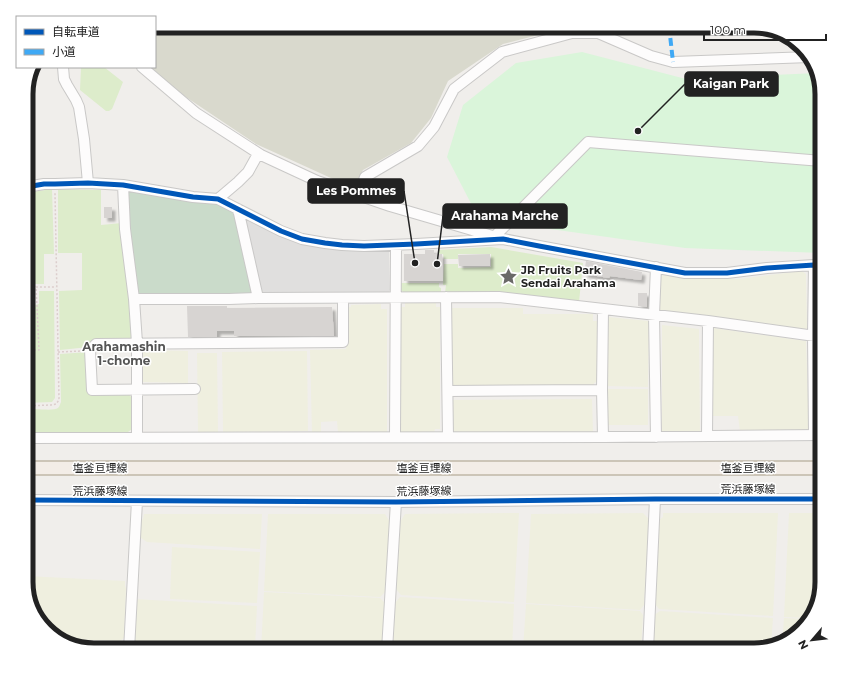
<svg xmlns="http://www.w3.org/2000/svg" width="848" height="676" font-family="Montserrat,'Noto Sans JP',sans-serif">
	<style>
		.construction { fill: #d9d9cd }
		.farmland { fill: #efefdf }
		.grass { fill: #ddeccb }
		.cemetery { fill: #cadbca }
		.park { fill: #daf5da }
		.parking { fill: #e0dfde }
		.building { fill: #d7d4d2; filter: url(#shadow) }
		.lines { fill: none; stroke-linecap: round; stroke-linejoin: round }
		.minor-casing { stroke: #c9c8c7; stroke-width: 12 }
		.major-casing { stroke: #a79c86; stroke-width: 15 }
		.path { stroke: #dccecd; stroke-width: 1.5; stroke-dasharray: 2 2; stroke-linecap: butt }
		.minor { stroke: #fdfcfc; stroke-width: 10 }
		.major { stroke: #f3ede7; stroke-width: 13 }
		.quiet { stroke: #3fa9f5; stroke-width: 4; stroke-dasharray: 8 4; stroke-linecap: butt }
		.cycleway-casing { stroke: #fff; stroke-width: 8 }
		.cycleway { stroke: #0057b8; stroke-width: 5 }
		.labels { text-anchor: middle; stroke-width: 3; stroke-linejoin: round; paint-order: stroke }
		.poi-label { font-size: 11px; font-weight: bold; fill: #222; stroke: #fff; text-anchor: start }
		.street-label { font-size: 11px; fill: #222; stroke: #fff }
		.neighbourhood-label { font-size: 12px; font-weight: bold; fill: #555; stroke: #fff }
		.rim { fill: none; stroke: #222; stroke-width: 5 }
		.leader { fill: none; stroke: #222; stroke-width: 1.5 }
		.callout-dot { fill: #222; stroke: #fff; stroke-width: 1.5 }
		.callout { fill: #222; stroke: #222; stroke-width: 1.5 }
		.callout-label { font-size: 12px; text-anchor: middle; font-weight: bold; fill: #fff }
	</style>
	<defs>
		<filter id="shadow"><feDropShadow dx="3.5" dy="3.5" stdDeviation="1" flood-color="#0004"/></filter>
	</defs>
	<rect width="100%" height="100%" fill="#f0eeeb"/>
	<path class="construction" d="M155 26H573L503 44 448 81 431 118 411 143 363 170 353 188 256 144 168 85 147 67H155Z"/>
	<path class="farmland" d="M802 271 806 274 807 328 804 330 661 312 659 309V275L662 274 685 279H739Z
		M818 272 822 273V328L818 327Z
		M405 303H436V307H440V429H435L434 433H399V307H405Z
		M381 304V309H387V433H338L337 421 321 422V433H312L310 350 346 349V307H351V305Z
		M449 308H523V314H593V321H597V382L594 383V388H453V383H450Z
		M608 317 649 321 648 387 608 386Z
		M662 325 699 329 700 432H662Z
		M713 328 806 341 809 429 808 433 740 431 738 416H713Z
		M819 345H822V431H821Z
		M143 350 188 351V383L143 382Z
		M307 351 308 431 223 432 222 352Z
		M197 353H217L218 432H198Z
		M607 389H648V425H607Z
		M592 399 593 432 452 434 451 400Z
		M519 513 514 602 401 595 396 589 400 522 405 514Z
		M643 513 649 519 644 605 640 610 526 603 531 514Z
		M663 513H778L773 616 659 609 655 604 659 520 663 517Z
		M789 513H822V582L808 618 784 617Z
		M144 514H262L260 549 147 542 141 538 140 535 141 520 143 519Z
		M268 514H385L390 522 386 591 380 597 264 591Z
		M172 547 260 552 257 603 170 599Z
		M26 576 125 581V586L126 588 124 638 120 641 64 639 49 633 33 612 26 586Z
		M264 592 380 598 385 603 382 650H261Z
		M400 597 514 604 512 650H393L395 603Z
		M134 599 257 606 255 647 132 641Z
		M526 604 640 611 643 615 641 650H523Z
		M660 611 773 618 771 646 754 650H652L654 615Z
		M784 618 808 619 805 627 782 643Z
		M70 641 121 643 123 647V650H94Z
		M137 642 255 649V650H133V649L137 647Z"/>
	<path class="grass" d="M81 67H104L123 82 112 109 109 111H106L80 90Z
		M52 189 54 254H44V284H34L35 305 39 304V291H54L55 398 52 402 26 403V193Z
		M58 189 101 190V225L122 223 126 249 132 336 128 341 89 347 60 350 59 291 82 290V253H58Z
		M491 247 583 263 579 302 445 293 446 285H443L444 264H458V268L491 267V254H458V259H444L443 254H438V250Z
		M400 283H439V287L441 288V293L407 294C400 291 400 289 400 283Z
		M89 352V394L128 393 132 398V429L128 432 32 433 33 409C38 409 54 411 58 408 60 406 60 404 61 402L60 354Z"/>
	<path class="cemetery" d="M128 190 213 202 232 211 239 228 255 292 251 297H140L136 294 126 193Z"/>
	<path class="park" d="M582 52 686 79 817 73 822 94V253L685 248 479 219 447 157 463 105 516 63Z"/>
	<path class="parking" d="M247 218 298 242 385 248 389 252 390 290 388 293 265 294 260 290 244 221Z"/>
	<path class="building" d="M104 207H112V218H104Z
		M425 250H434V254H442L443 281H404V254H425Z
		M490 254V266H459L458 255Z
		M586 261 642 272 641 280 610 276 609 278 584 274Z
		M638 293H647V307L638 306Z
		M187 306H227V308L332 307 334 336H234V331H217V337H188Z"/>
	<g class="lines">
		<defs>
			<path id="minor" d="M63 67 64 79 67 85 76 100 79 107 84 139 88 183
				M142 67 196 113 261 155 317 181 390 206 496 237
				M123 185 125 229 134 299 137 343V438
				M26 187 44 184H55L88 183 123 185 193 197 218 199 281 231 302 239 325 243 342 245 364 246 416 244 503 239 539 246 685 273H727L767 268 814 265 822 266
				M359 195 365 177 418 146 434 127 454 89 502 52 572 33H598L651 56 673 62 810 57
				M218 199 238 182 248 172 258 154
				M238 209 258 298
				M495 236 588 142 822 161
				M656 267 654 315 656 437
				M446 297 448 437
				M134 299H229L258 298 499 297 708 321 822 337
				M603 310 602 390 603 437
				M195 389 92 390 90 350 96 344 343 342V298
				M448 391 602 390
				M814 435 813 335 814 265
				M707 436 708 321
				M395 437 396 245
				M26 438 603 437 822 435
				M26 500 396 502 655 499H822
				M129 650 137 501
				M387 650 396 502
				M648 650 655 499"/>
			<path id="major" d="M26 468H822"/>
		</defs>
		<use href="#minor" class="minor-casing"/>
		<use href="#major" class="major-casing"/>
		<path class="path" d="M26 350H39L36 287H56
			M58 352 82 351
			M26 406 51 405 56 404 59 400 55 193
			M30 429 31 406"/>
		<use href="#minor" class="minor"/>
		<use href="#major" class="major"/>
		<path class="quiet" d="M669 26 673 62"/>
		<defs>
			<path id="cycleway" d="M26 187 44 184H55L88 183 123 185 193 197 218 199 281 231 302 239 325 243 342 245 364 246 416 244 503 239 539 246 685 273H727L767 268 814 265 822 266
				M26 500 396 502 655 499H822"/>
		</defs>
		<use href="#cycleway" class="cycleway-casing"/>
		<use href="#cycleway" class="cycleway"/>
	</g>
	<defs>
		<symbol id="sight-bare" viewBox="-9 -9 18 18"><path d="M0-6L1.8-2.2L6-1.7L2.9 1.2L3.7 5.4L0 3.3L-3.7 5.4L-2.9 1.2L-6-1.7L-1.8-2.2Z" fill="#6a6968" stroke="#fff" stroke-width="2.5" paint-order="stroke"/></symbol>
	</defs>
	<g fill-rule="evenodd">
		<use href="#sight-bare" x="496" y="264" width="25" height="25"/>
	</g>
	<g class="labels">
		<g class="poi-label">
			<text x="521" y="274">JR Fruits Park<tspan x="521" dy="13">Sendai Arahama</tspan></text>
		</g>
		<g class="street-label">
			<text x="100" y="472">塩釜亘理線</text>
			<text x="424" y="472">塩釜亘理線</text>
			<text x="748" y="472">塩釜亘理線</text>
			<text x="748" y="493">荒浜藤塚線</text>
			<text x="100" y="495">荒浜藤塚線</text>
			<text transform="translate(424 491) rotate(-1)" y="4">荒浜藤塚線</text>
		</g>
		<g class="neighbourhood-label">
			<text x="124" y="351">Arahamashin<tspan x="124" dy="14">1-chome</tspan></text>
		</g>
	</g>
	<path d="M0 0H848V676H0ZM94 33H754A61 61 0 0 1 815 94V582A61 61 0 0 1 754 643H94A61 61 0 0 1 33 582V94A61 61 0 0 1 94 33Z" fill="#fff" fill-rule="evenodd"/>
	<path class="rim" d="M94 33H754A61 61 0 0 1 815 94V582A61 61 0 0 1 754 643H94A61 61 0 0 1 33 582V94A61 61 0 0 1 94 33Z"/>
	<path class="leader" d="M638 131L685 84M415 263L404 191M437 264L443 216"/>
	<g class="callout-dot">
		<circle cx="638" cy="131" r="4"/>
		<circle cx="415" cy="263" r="4"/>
		<circle cx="437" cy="264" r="4"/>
	</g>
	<g class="callout">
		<rect x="685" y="72" width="93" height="24" rx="4"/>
		<rect x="308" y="179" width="96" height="24" rx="4"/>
		<rect x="443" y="204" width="124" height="24" rx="4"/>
	</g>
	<g class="callout-label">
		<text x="731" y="88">Kaigan Park</text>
		<text x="356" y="195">Les Pommes</text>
		<text x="505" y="220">Arahama Marche</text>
	</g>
	<rect x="16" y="16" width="140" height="52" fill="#ffffff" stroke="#a7a7a7"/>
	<rect x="24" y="29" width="20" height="6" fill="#0057b8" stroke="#a7a7a7"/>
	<text x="52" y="36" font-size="12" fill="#222222">自転車道</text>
	<rect x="24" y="49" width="20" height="6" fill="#3fa9f5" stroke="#a7a7a7"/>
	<text x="52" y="56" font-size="12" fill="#222222">小道</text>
	<g transform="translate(812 640) rotate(242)" stroke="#ffffff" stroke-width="3" paint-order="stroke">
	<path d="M0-3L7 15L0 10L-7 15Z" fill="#222222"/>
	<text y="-6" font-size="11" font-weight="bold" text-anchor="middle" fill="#222222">N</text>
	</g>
	<path d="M704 34v6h122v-6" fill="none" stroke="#222222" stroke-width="2"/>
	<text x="710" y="34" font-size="12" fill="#222222" stroke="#ffffff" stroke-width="3" paint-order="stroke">100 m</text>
</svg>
